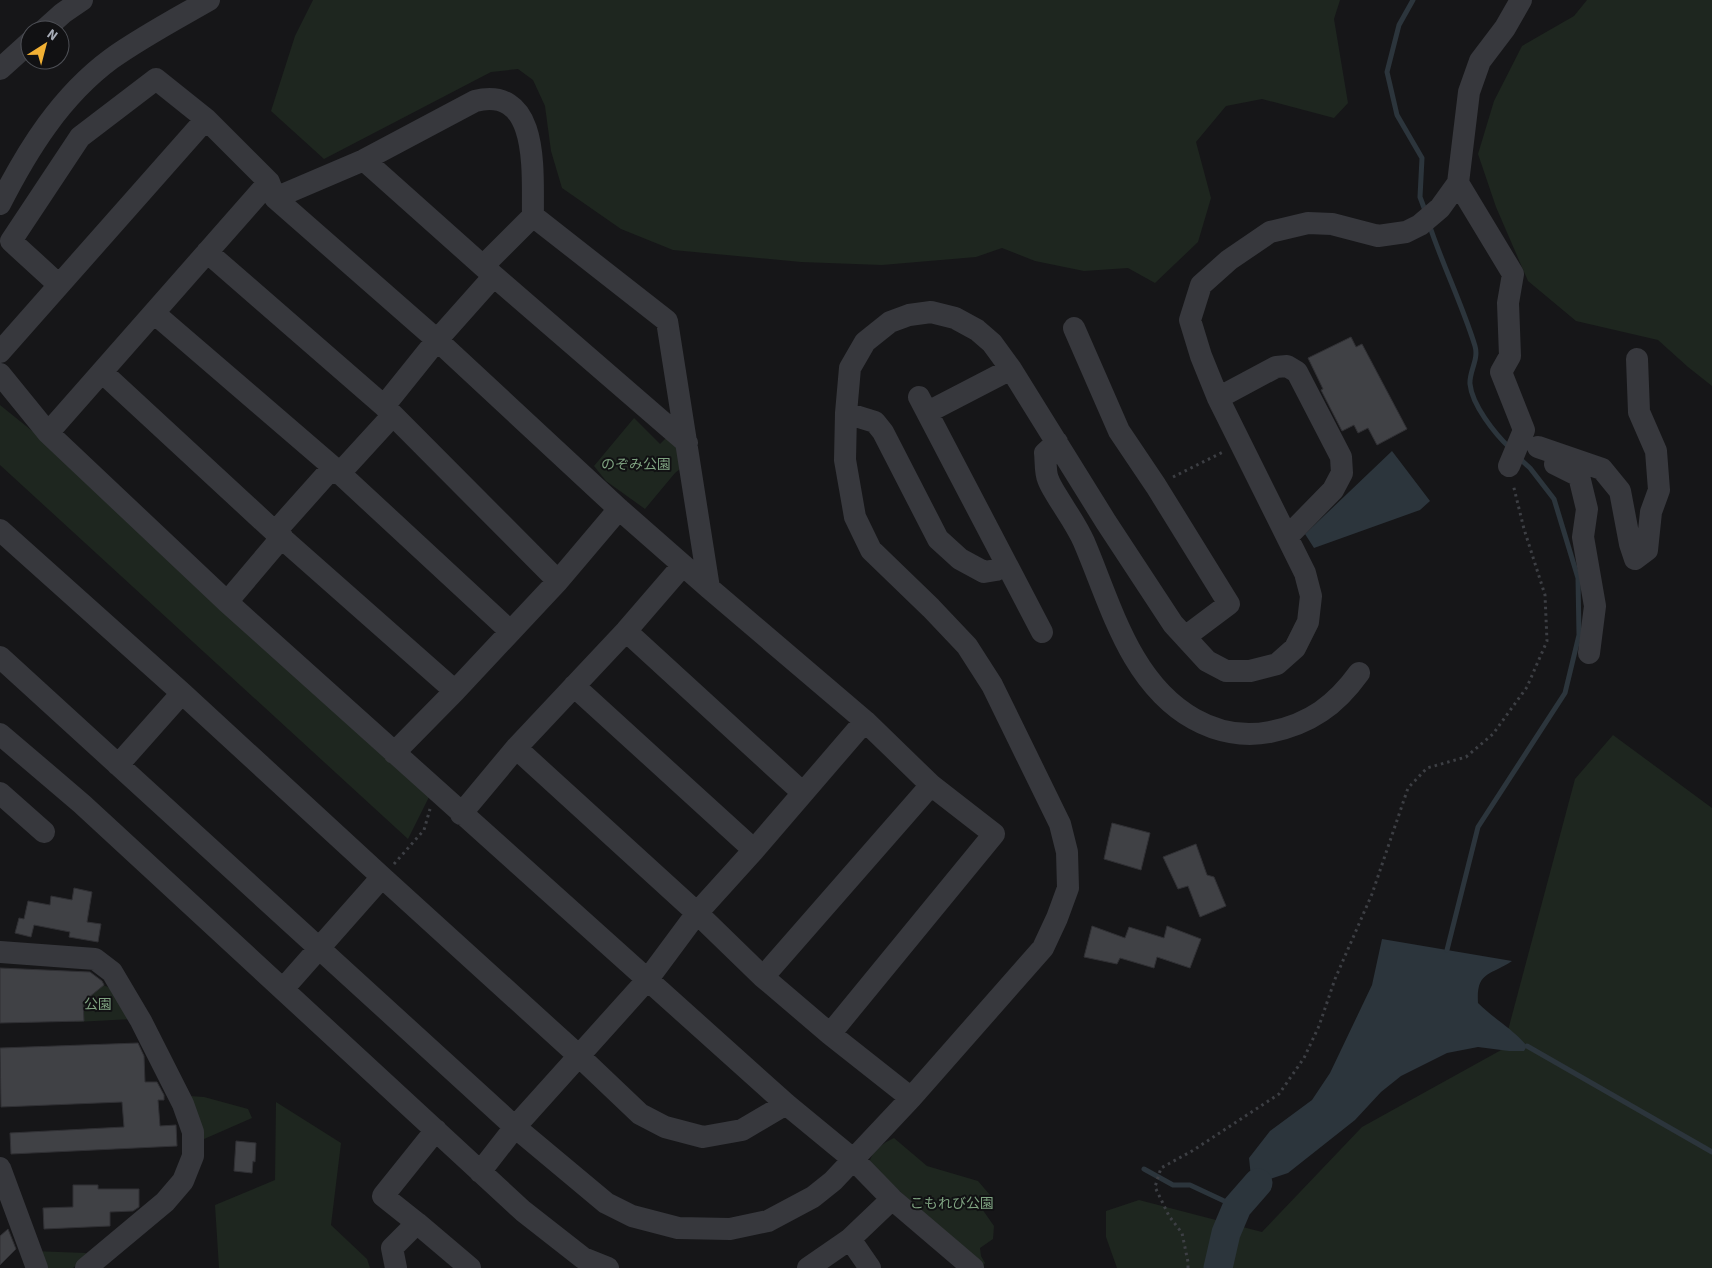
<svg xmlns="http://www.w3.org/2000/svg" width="1712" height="1268" font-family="'Source Sans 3','Noto Sans JP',sans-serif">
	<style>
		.green { fill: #1e261f }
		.water { fill: #2c353c }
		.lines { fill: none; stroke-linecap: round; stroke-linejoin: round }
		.stream { stroke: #2c353c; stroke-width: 5 }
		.river { stroke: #2c353c; stroke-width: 29 }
		.building { fill: #404145; stroke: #303034 }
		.path { stroke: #3d3f44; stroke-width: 3; stroke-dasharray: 2.5 4; stroke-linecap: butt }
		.minor { stroke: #37383d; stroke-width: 22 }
		.labels { text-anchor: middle; stroke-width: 4; stroke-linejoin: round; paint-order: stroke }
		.park-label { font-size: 14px; fill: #7fa381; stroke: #111113 }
	</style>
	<rect width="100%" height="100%" fill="#161618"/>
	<path class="green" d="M313 0H1340L1334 19 1348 103 1334 118 1262 99 1226 106 1196 142 1211 198 1198 242 1155 283 1128 268 1084 271 1035 261 1002 248 976 257 882 265 801 262 673 250 621 229 562 188 551 151 545 106 533 80 518 69 491 72 324 159 271 111 295 36Z
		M1587 0H1712V386L1688 367 1658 340 1576 321 1528 281 1496 207 1478 154 1494 101 1522 46 1574 16Z
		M0 405 36 434 430 795 408 839 0 465Z
		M634 418 660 444 666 438 678 446 685 465 675 473 645 509 606 481 594 466Z
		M1613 735 1712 808V1268H1117L1106 1237V1211L1139 1200 1262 1232 1362 1127 1503 1049 1575 779Z
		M99 983 110 988 132 1019 76 1022 77 1016 74 998Z
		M189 1096 204 1097 248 1109 252 1118 195 1143Z
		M276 1102 341 1143 331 1225 367 1259 370 1268H219L215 1205 275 1180Z
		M894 1138 927 1166 978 1181 990 1195 980 1206 994 1226 993 1239 980 1248 981 1256 985 1263 983 1265 965 1251 869 1163C872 1151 883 1143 894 1138Z
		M32 1251 86 1253 85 1258 73 1268H39Z"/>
	<path class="water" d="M1392 451 1430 501 1420 510 1314 548 1305 534Z
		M1382 939 1512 961C1490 976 1476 971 1478 1003 1494 1019 1513 1029 1527 1046L1524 1051H1509L1478 1047 1447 1053 1401 1076 1381 1092 1355 1120 1288 1173 1258 1183 1251 1177 1249 1158 1270 1131 1312 1100 1330 1073 1372 985Z"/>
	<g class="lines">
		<path class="stream" d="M1413 0 1399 25 1387 72 1397 115 1422 158 1420 197 1426 213
			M1429 224C1443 266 1462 304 1475 346 1479 360 1469 371 1470 384 1472 405 1495 434 1510 448
			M1447 950 1478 827 1565 693 1579 635 1578 578 1554 499 1530 468 1519 458
			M1527 1046 1712 1152
			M1144 1169 1173 1185H1190L1237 1207"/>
		<path class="river" d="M1218 1268 1226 1233 1237 1207 1258 1183"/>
	</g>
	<path class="building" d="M1351 337 1356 347 1362 344 1407 429 1377 445 1368 428 1358 433 1354 425 1342 431 1321 390 1323 389 1308 358Z
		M1112 823 1150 833 1141 870 1104 859Z
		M1196 844 1207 875 1214 877 1226 906 1200 917 1188 886 1178 889 1163 857Z
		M74 888 92 892 87 922 101 924 98 942 69 937 70 932 34 925 31 937 15 933 19 918 24 919 28 901 50 905 51 896 72 900Z
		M1092 926 1125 938 1129 927 1164 938 1167 926 1201 939 1190 968 1157 957 1154 968 1120 958 1117 964 1084 957Z
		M0 968 90 972 102 981 104 985 83 1002 84 1021 0 1023Z
		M138 1043 144 1056 145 1082H157L164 1095V1100H158L160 1126 176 1125 177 1146 11 1154 10 1133 124 1127 122 1102 1 1107 0 1048Z
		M236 1141 256 1143 255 1162 253 1161 252 1173 234 1171Z
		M73 1185H98V1189H139V1207L133 1211 110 1212V1226L44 1229 43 1208 73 1207Z
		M8 1229 16 1249 0 1265V1236Z"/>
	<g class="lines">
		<path class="path" d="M1173 477 1225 451
			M394 864 424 830 430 809
			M1188 1268V1262L1182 1233 1169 1216 1155 1187 1161 1168 1192 1151 1279 1094 1304 1058 1319 1026 1335 979 1372 894 1408 788 1427 768 1466 757 1493 734 1527 687 1547 641 1545 595 1524 529 1513 484"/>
		<path class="minor" d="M44 30 63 13 82 0
			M0 69 30 42
			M364 160 494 276 687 443
			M1458 183 1513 274 1508 303 1510 356 1501 372 1524 430 1509 466
			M275 198 364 160 475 101C541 85 532 175 533 216L483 266
			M0 204C28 149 61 96 111 59 142 37 176 19 209 0
			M533 216 667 321 709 588
			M207 252 384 406 558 581
			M59 285 11 241 80 137 156 79 206 119
			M154 313 333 467 510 631
			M1074 328 1119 431 1156 486 1229 604 1185 637
			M0 352 206 119 269 182 275 198 437 340 619 509 709 588 865 721 931 785 994 834 830 1034
			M103 373 275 532 455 691
			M0 374 48 433 227 602 786 1104 854 1160 892 1199 973 1268
			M919 397 1042 632
			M1218 398 1276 367 1287 366 1297 372 1341 457 1342 473 1333 490 1287 537
			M384 406 437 340 494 276
			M928 412 1011 369
			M846 413 875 422 883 432 938 539 960 559 984 572 996 570 1006 564
			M48 433 269 182
			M1057 442 1045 453C1046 461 1045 472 1048 479 1050 485 1054 491 1057 496 1066 511 1077 526 1084 542 1111 605 1130 683 1194 719 1217 732 1244 737 1270 732 1310 724 1336 705 1359 673
			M1538 447 1602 469 1620 491 1630 544 1635 559 1647 550 1651 512 1659 490 1656 451 1639 412 1637 359
			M1555 464 1579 476 1587 509 1583 537 1595 606 1589 653
			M339 474 393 415
			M0 530 182 693 382 877 579 1056 640 1114 665 1127 703 1137 742 1130 786 1104
			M275 532 333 467
			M227 602 282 537
			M626 631 803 793
			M0 657 515 1127 606 1203 632 1216 678 1228 730 1229 768 1221 813 1197 833 1181 911 1098 1043 948 1057 918 1068 888 1067 852 1060 824 992 685 967 646 931 608 871 550 855 517 845 460 846 413 850 368 865 342 890 322 909 315 931 312 955 318 977 330 992 343 1011 369 1106 522 1173 624 1207 661 1226 671H1250L1277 664 1295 648 1308 622 1311 596 1305 573 1218 398 1201 356 1190 320 1201 285 1229 260 1270 232 1308 223 1332 224 1378 236 1406 232 1420 225 1440 208 1458 183 1469 92 1480 61 1505 28 1521 0
			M574 686 754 850
			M0 734 82 804 523 1211 583 1258 608 1268
			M516 748 697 913 763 977 830 1034 911 1098
			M394 753 455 691 558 581 619 509
			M118 765 182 693
			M0 793 44 832
			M461 814 516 748 626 631 683 565
			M0 952 95 959 112 972 141 1021 183 1104 193 1132V1156L183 1181 165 1202 86 1268
			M763 977 931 785
			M283 989 382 877
			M0 1168 37 1268
			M480 1172 515 1127 648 979 697 913 754 850 865 721
			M417 1223 470 1268
			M850 1239 892 1199
			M396 1268 392 1248 417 1223 383 1196 436 1130
			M808 1268 850 1239 870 1268"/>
	</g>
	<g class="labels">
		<g class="park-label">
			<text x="636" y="469">のぞみ公園</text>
			<text x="98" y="1009">公園</text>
			<text x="952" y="1208">こもれび公園</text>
		</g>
	</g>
	<g transform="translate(45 45) rotate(36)"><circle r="24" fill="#111113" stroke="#4d4f55"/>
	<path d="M0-4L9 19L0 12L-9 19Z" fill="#f2b134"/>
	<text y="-8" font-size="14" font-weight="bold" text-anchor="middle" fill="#a8adb8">N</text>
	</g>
</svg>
